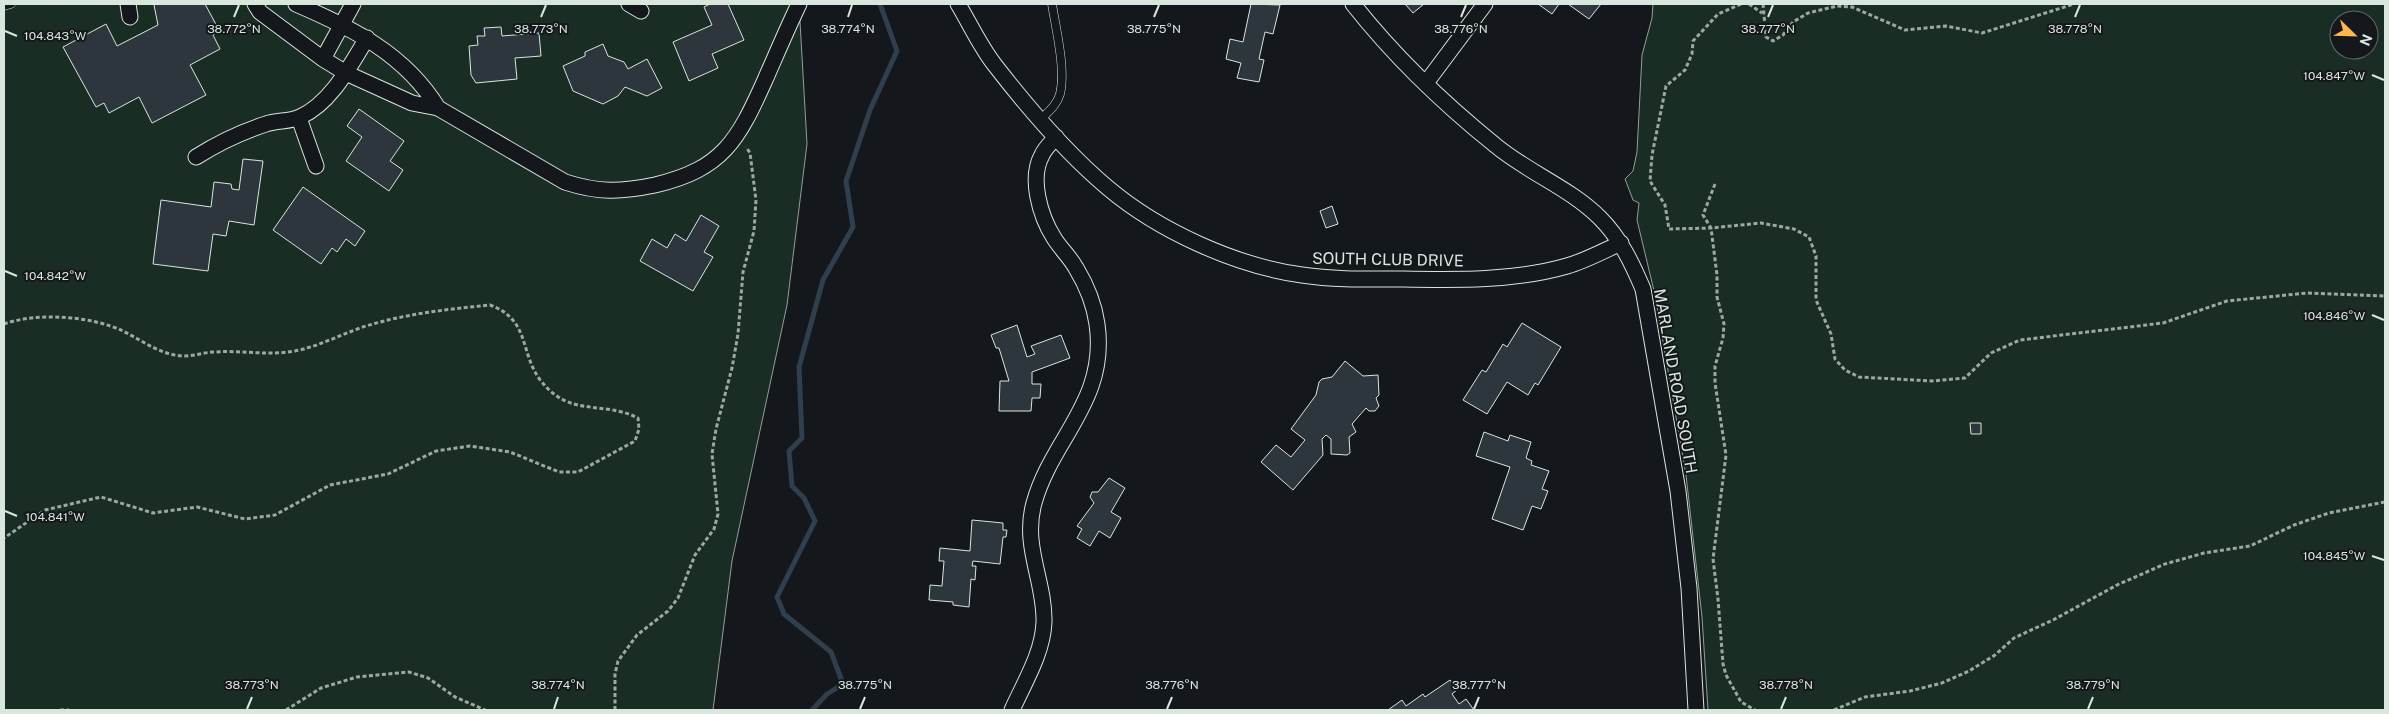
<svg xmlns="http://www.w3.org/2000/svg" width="2389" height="714" font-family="'Public Sans',sans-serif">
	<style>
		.green { fill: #1a2d24; stroke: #939e99; fill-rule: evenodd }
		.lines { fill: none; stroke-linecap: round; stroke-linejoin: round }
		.stream { stroke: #2f3f4d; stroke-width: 5 }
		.building { fill: #2c363c; stroke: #d8e6dc }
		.service-casing { stroke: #d8e6dc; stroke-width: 9 }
		.minor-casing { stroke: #d8e6dc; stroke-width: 17 }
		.path { stroke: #9da8a2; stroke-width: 3; stroke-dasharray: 4 2.5; stroke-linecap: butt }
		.service { stroke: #14181c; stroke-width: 8 }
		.minor { stroke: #14181c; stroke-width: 15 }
		.ticks { fill: none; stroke: #d8e6dc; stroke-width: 2 }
		.labels { text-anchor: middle; stroke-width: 4; stroke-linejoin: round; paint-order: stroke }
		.street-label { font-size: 16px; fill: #d8e6dc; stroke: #14181c }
		.ticks-label { font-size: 12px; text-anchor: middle; fill: #d8e6dc; stroke: #14181c; stroke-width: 4; stroke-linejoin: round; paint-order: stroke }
	</style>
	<rect width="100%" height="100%" fill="#14181c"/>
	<path class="green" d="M4 4H799L807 144 787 305 732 561 713 710H4Z
		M1653 4H2385V710H1708L1702 617 1686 475 1655 295 1637 220 1639 203 1633 200 1625 179 1633 171 1637 152 1642 55 1652 18ZM2339 20H2369V50H2339Z"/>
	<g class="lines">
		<path class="stream" d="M812 710 827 694 843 684 831 652 784 614 777 597 815 521 804 498 792 486 789 451 802 438 799 367 823 280 853 227 846 181 870 110 897 51 880 4"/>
	</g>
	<path class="building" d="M157 4H205L219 30 213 35 220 49 190 65 206 95 152 123 139 97 109 113 104 103 96 107 63 47 106 24 117 46 158 25 154 5Z
		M710 4H728L744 40 712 54 718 68 689 81 673 42 712 25 704 7Z
		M1251 4 1280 5 1273 34 1265 32 1259 59 1264 60 1259 82 1237 78 1241 63 1226 59 1230 39 1243 42Z
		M1405 4H1424L1413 13Z
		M1538 4H1559L1552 14Z
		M1568 4H1601L1589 19Z
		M501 27 502 36 539 33 541 56 515 58 517 79 476 83 471 75 469 46 478 45 477 36H485L484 28Z
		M603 44 608 56 624 62 628 69 647 59 662 88 647 96 625 87 618 96 603 104 573 91 563 66 585 56V52Z
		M359 109 404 141 390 161 403 170 389 191 346 161 362 137 347 126Z
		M243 159 263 161 254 225 229 221 226 236 213 234 208 271 153 264 161 200 211 207 214 182 231 184 232 189 239 190Z
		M303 187 365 231 355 246 346 239 337 252 332 248 321 264 273 230Z
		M1332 206 1338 224 1326 228 1320 211Z
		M701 215 719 226 704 252 713 257 693 291 640 261 652 239 667 248 675 234 686 241Z
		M1522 323 1561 347 1538 385 1535 383 1528 395 1507 382 1487 414 1463 400 1482 370 1486 372 1503 344 1507 347Z
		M1017 325 1027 357 1035 354 1031 346 1061 335 1070 358 1032 372V384H1041L1040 398H1032L1031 411H999L1000 381H1009L999 348H996L991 335Z
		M1345 361 1363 376 1378 375 1379 395 1376 398 1379 406 1375 411H1369L1366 408 1352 424 1356 432 1349 437 1350 453 1347 455 1331 454V439L1326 435 1322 439 1323 455 1293 490 1261 462 1276 445 1291 457 1305 440 1291 429 1316 395 1319 382 1322 379 1332 377Z
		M1970 423H1981V434H1971Z
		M1484 432 1508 441 1510 435 1531 442 1526 458 1532 461 1531 465 1549 471 1542 489 1548 491 1541 509 1532 506 1523 530 1492 519 1510 467 1476 456Z
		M1109 478 1125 488 1111 512 1121 518 1110 538 1099 531 1090 546 1077 538 1082 529 1077 526 1094 503 1090 497 1092 492H1098Z
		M972 520 1003 523V530H1007L1006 537H1003L1000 564 973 561 972 566H976L975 580 971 579 969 607 953 605V602L929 600 930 585 942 586 944 561H939L940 548 970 551Z
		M1450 680 1457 690 1452 694 1459 704 1466 699 1474 710H1388L1402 700 1406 706 1423 694 1425 697Z"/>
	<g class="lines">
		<defs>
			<path id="service" d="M4 6 11 4
				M1041 119C1048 112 1057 105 1060 94 1066 69 1056 30 1052 4"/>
			<path id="minor" d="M128 4 130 17
				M255 4 260 12 323 59 346 73 412 103 438 108 565 182C599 193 621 192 655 185 723 169 738 140 765 80 776 55 787 29 799 4
				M296 4C352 28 405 54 438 108
				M629 4 641 11
				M958 4C970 24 980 46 994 64 1028 108 1065 152 1108 188 1159 231 1236 266 1302 275 1335 280 1370 279 1403 279 1457 280 1515 281 1567 266 1585 261 1603 251 1621 243
				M1353 4C1394 56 1443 103 1495 145 1527 172 1570 188 1600 218 1620 238 1632 263 1643 289L1678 491 1689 588 1696 710
				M323 59 353 4
				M1426 83 1485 4
				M299 118 316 166
				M196 157C218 143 241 132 266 124 277 120 289 122 300 117 331 103 350 66 367 38
				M1012 710C1024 683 1043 653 1044 622 1045 581 1022 546 1034 503 1052 438 1108 401 1097 324 1094 303 1087 286 1076 268 1070 257 1060 248 1054 238 1040 216 1029 178 1042 155 1045 148 1051 143 1056 137"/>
		</defs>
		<use href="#service" class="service-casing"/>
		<use href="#minor" class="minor-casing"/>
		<path class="path" d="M1741 4 1718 14 1693 41 1692 54 1685 70 1666 86 1652 155 1650 181 1665 205 1669 229 1711 228 1761 223 1794 229 1809 237 1816 256V300L1831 334 1835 359 1845 370 1859 377 1932 381 1965 378 1991 353 2020 340 2163 323 2227 301 2307 293 2385 296
			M1749 4 1762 13
			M1763 4 1766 37 1773 41 1783 35 1793 22 1808 13 1837 6 1852 7 1905 30 1946 26 1982 33 2074 4
			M1715 184 1703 215 1711 228 1717 275V297L1724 324 1723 338 1715 366V383L1726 455 1713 559 1718 599 1723 664 1726 675 1741 702 1755 710
			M4 324C37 312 91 316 123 331 143 341 162 356 185 356 195 356 205 352 215 352 242 350 268 356 295 351 321 346 347 331 373 324 411 313 451 309 490 305 531 320 519 353 541 381 570 418 602 400 638 418L639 429 635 441 578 472H559L510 452 470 446 436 451 388 474 330 485 275 515 245 519 197 507 153 513 101 497 45 510 4 538
			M60 710H69
			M286 710 321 688 357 677 409 672 428 678 455 697 485 710
			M615 710V674L618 661 637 635 668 611 678 598 695 555 714 529 718 514 712 454 716 429 732 368 738 334 743 272 754 231 756 200 750 153 746 147
			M1834 710 1865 697 1910 691 1942 683 1969 671 1995 655 2014 638 2053 620 2117 585 2165 564 2204 553 2250 546 2294 525 2329 513 2385 502"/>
		<use href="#service" class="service"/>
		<use href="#minor" class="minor"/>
	</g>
	<path class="ticks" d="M234 17 239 5M541 17 546 5M848 17 852 5M1154 17 1159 5M1461 17 1466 5M1768 17 1773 5M2075 17 2080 5M5 31 17 36M2372 75 2384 80M5 271 17 276M2372 315 2384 320M5 511 17 516M2372 556 2384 560M247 709 252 697M554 709 558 697M860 709 865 697M1167 709 1172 697M1474 709 1479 697M1781 709 1786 697M2088 709 2093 697"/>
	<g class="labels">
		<g class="street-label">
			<text transform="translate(1388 259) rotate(1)" y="6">SOUTH CLUB DRIVE</text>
			<text transform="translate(1676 381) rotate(80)" y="6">MARLAND ROAD SOUTH</text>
		</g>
	</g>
	<g class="ticks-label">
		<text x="234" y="33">38.772°N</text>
		<text x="541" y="33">38.773°N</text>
		<text x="848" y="33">38.774°N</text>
		<text x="1154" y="33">38.775°N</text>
		<text x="1461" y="33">38.776°N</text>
		<text x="1768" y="33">38.777°N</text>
		<text x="2075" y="33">38.778°N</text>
		<text x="55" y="40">104.843°W</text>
		<text x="2334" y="80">104.847°W</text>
		<text x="55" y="280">104.842°W</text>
		<text x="2334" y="320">104.846°W</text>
		<text x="55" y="521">104.841°W</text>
		<text x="2334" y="560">104.845°W</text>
		<text x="252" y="689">38.773°N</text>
		<text x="558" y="689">38.774°N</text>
		<text x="865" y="689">38.775°N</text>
		<text x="1172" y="689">38.776°N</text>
		<text x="1479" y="689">38.777°N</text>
		<text x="1786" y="689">38.778°N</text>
		<text x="2093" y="689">38.779°N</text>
	</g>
	<rect width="2389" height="714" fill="none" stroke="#d8e6dc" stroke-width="10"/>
	<g transform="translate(2354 35) rotate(113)"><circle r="24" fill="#14181c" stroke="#626a69"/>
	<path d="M0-4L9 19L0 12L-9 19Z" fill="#ffb74d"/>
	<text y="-8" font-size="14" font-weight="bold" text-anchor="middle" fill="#d8e6dc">N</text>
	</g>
</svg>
